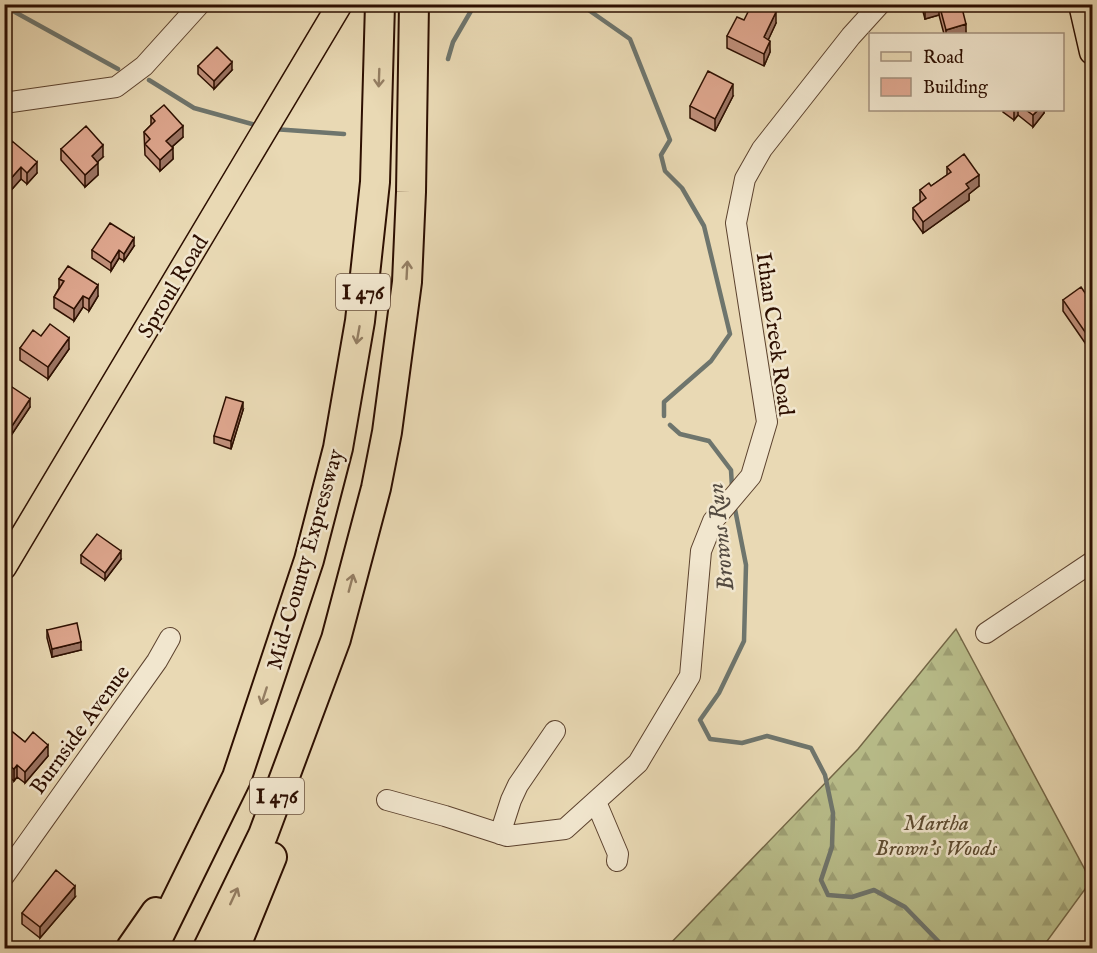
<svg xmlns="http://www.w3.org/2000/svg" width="1097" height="953" font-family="'IM FELL English',serif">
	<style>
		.forest { fill: url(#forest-firs); stroke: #736646; stroke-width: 1.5 }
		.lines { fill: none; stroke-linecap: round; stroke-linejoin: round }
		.stream { stroke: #6e756d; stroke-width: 4.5 }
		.minor-casing { stroke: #5c422e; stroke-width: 22 }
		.major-casing { stroke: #2d0f01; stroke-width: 27 }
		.highway-casing { stroke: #2d0f01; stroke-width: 32 }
		.minor { stroke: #f1e6ce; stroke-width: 20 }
		.major { stroke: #e9d9b4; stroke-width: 24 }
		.highway { stroke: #e9d9b4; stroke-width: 28 }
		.wall { fill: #c0907b; stroke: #2d0f01; stroke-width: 1.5 }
		.shaded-wall { fill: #9c7564; stroke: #2d0f01; stroke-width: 1.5 }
		.building { fill: #dfa78f; stroke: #2d0f01; stroke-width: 1.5 }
		.oneway { stroke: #947e63 }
		.labels { text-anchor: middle; stroke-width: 5; stroke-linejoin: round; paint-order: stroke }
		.shield { fill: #f1e6ce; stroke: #68503e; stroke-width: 1.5 }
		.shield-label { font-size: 21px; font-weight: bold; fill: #2d0f01 }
		.street-label { font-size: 22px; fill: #2d0f01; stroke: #f1e6ce }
		.park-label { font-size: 22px; font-style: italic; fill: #5e4c31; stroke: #f1e6ce }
		.water-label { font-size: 24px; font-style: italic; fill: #534a40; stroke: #f1e6ce }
	</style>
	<defs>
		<pattern id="forest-firs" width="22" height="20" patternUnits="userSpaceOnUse" patternTransform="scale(1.5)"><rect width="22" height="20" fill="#b9be8b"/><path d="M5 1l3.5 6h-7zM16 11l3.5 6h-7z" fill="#9fa276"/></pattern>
	</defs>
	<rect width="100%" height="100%" fill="#e9d9b4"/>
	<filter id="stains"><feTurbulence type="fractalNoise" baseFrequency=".00333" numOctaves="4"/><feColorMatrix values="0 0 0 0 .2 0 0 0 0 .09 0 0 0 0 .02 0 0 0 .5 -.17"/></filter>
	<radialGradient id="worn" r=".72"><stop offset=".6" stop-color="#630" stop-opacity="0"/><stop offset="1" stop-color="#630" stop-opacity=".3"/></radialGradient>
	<path class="forest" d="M956 629 1091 881 1042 948H666L858 749Z"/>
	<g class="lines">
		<path class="stream" d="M580 4 630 39 670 140 661 155 665 171 682 188 704 226 730 334 711 361 664 402V416
			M4 6 118 69
			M448 59 453 42 475 4
			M149 80 194 108 259 126
			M273 129 344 134
			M670 425 680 434 709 441 731 470 732 487
			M734 504 746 565 744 641 719 693 700 720 710 739 742 743 767 736 811 748 825 775 833 813 832 847 821 880 828 895 852 897 874 890 905 907 939 942 940 948"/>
		<defs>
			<path id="minor" d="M4 103 116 87 144 66 200 4
				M986 633 1092 562
				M387 800 445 816 507 836 565 829 638 763 690 676 701 551 713 521 751 476 767 422 736 223 745 179 762 149 851 36 880 4
				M596 802 618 854 617 861
				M500 834 511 800 518 785 555 731
				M4 876 157 661 170 638"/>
			<path id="major" d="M1081 4 1092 52
				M4 567 340 4"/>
			<path id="highway" d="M131 948 156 912
				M153 948 237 777 309 560 338 448 360 321 375 182 380 4
				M208 948 263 835 336 639 376 488 387 432 407 282 411 192 414 4
				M235 948 272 857"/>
		</defs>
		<use href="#minor" class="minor-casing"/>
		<use href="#major" class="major-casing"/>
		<use href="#highway" class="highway-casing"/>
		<use href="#minor" class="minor"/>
		<use href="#major" class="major"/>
		<use href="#highway" class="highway"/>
	</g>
	<path class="wall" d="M921 4H961L966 34H944L939 15 925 19Z
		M744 20 776 23 768 40 770 52 764 66 727 48V36Z
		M198 66 232 70 214 89 198 74Z
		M733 96 715 131 690 118V106Z
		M1003 110H1044V113L1033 127 1018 115 1014 120 1003 112Z
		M151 116 183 137 172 147 173 159 160 171 145 155 144 132 151 125Z
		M61 149 103 157 97 162 98 175 85 187 61 160Z
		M4 151 37 173 27 184 21 179 6 196 4 194Z
		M947 167 979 186 969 194V200L923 233 913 219V208L921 202 920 201V190L931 186 947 175Z
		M134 246 124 261 119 258 111 271 92 258V250Z
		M59 279 98 296 89 311 83 307 74 321 54 308V297L59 288Z
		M1063 300 1092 303V353L1063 311Z
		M41 336 69 349 48 379 20 360V348Z
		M4 392 30 407 12 434 4 429Z
		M243 410 231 449 214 443V436Z
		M81 555 121 559 105 580 81 563Z
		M47 630 81 650 52 657 47 638Z
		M4 725 25 742 48 756 25 783 17 777 14 781 4 773Z
		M75 897 40 938 22 924V913Z"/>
	<path class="shaded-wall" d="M935 4H939V15L925 19V7Z
		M776 12V23L764 49V37Z
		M966 24V34H946V30Z
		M770 41V52L764 66V54Z
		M232 62V70L214 89V81Z
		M733 84V96L715 131V119Z
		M1014 110H1018V115L1014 120Z
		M1038 110H1044V113L1033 127V115Z
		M183 126V137L166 152V141Z
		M103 145V157L92 167V156Z
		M173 148V159L160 171V160Z
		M37 162V173L27 184V173Z
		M98 163V175L85 187V175Z
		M21 167V179L6 196V184Z
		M979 175V186L969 194V200L923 233V222L966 184Z
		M134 238V246L124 261V254Z
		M119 250V258L111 271V263Z
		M98 285V296L89 311V299Z
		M83 296V307L74 321V309Z
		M69 338V349L48 379V367Z
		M30 399V407L12 434V426Z
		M243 402V410L231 449V441Z
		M121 551V559L105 580V573Z
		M81 642V650L52 657V649Z
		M48 745V756L25 783V772Z
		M17 765V777L14 781V769Z
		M75 886V897L40 938V927Z"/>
	<path class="building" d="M752 4H762L776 12 764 37 770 41 764 54 727 36 737 17 744 20Z
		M924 4H935L925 7Z
		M939 4H961L966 24 946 30Z
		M217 47 232 62 214 81 198 66Z
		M708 71 733 84 715 119 690 106Z
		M164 105 183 126 166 141 173 148 160 160 145 144 150 139 144 132 155 121 151 116Z
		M1026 110H1038L1033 115Z
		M86 126 103 145 92 156 98 163 85 175 61 149Z
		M12 141 37 162 27 173 21 167 6 184 4 183V151Z
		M964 154 979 175 966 184 969 188 923 222 913 208 926 198 920 190 929 183 931 186 951 172 947 167Z
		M110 223 134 238 124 254 119 250 111 263 92 250Z
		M68 266 98 285 89 299 83 296 74 309 54 297 64 281 59 279Z
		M1081 287 1092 303V342L1063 300Z
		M50 324 69 338 48 367 20 348 33 330 41 336Z
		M9 385 30 399 12 426 4 421V392Z
		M226 397 243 402 231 441 214 436Z
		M97 534 121 551 105 573 81 555Z
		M77 623 81 642 52 649 47 630Z
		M4 725 25 742 33 732 48 745 25 772 17 765 14 769 4 762V753L9 748 4 744Z
		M56 870 75 886 40 927 22 913Z"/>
	<defs><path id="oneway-shaft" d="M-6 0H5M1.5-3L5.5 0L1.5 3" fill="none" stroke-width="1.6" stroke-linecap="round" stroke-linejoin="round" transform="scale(1.5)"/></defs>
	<g class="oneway">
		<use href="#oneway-shaft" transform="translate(379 78) rotate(92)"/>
		<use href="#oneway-shaft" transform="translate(407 270) rotate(-87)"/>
		<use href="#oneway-shaft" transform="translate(358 335) rotate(100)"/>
		<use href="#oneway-shaft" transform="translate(351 583) rotate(-75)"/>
		<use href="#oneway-shaft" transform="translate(264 696) rotate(108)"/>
		<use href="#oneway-shaft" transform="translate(234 896) rotate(-65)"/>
	</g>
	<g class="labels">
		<g class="shield">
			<rect x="336" y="274" width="54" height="36" rx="4.5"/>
			<rect x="250" y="778" width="54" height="36" rx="4.5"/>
		</g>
		<g class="shield-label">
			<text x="363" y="299">I 476</text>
			<text x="277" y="803">I 476</text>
		</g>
		<g class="street-label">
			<text transform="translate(172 286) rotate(-59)" y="8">Sproul Road</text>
			<text transform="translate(776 334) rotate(82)" y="8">Ithan Creek Road</text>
			<text transform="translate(304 559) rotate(-74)" y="8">Mid-County Expressway</text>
			<text transform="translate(79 729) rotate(-54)" y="8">Burnside Avenue</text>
		</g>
		<g class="park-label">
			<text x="936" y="830">Martha<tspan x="936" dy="25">Brown's Woods</tspan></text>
		</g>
		<g class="water-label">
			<text transform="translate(720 537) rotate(-96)" y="8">Browns Run</text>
		</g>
	</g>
	<rect width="1097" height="953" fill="none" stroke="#e9d9b4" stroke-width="24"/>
	<rect x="6" y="6" width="1085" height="941" fill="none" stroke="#2d0f01" stroke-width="3"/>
	<rect x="12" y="12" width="1073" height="929" fill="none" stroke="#2d0f01" stroke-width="1.5"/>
	<rect x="869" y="33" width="195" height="78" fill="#f1e6ce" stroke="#a3907c" stroke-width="1.5"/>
	<rect x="881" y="52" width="30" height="9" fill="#e9d9b4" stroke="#a3907c" stroke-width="1.5"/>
	<text x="923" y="63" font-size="18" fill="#2d0f01">Road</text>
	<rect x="881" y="78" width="30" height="18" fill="#dfa78f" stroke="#a3907c" stroke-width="1.5"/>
	<text x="923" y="93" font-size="18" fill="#2d0f01">Building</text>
	<rect width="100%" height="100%" filter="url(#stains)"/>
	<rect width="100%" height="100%" fill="url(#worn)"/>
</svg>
